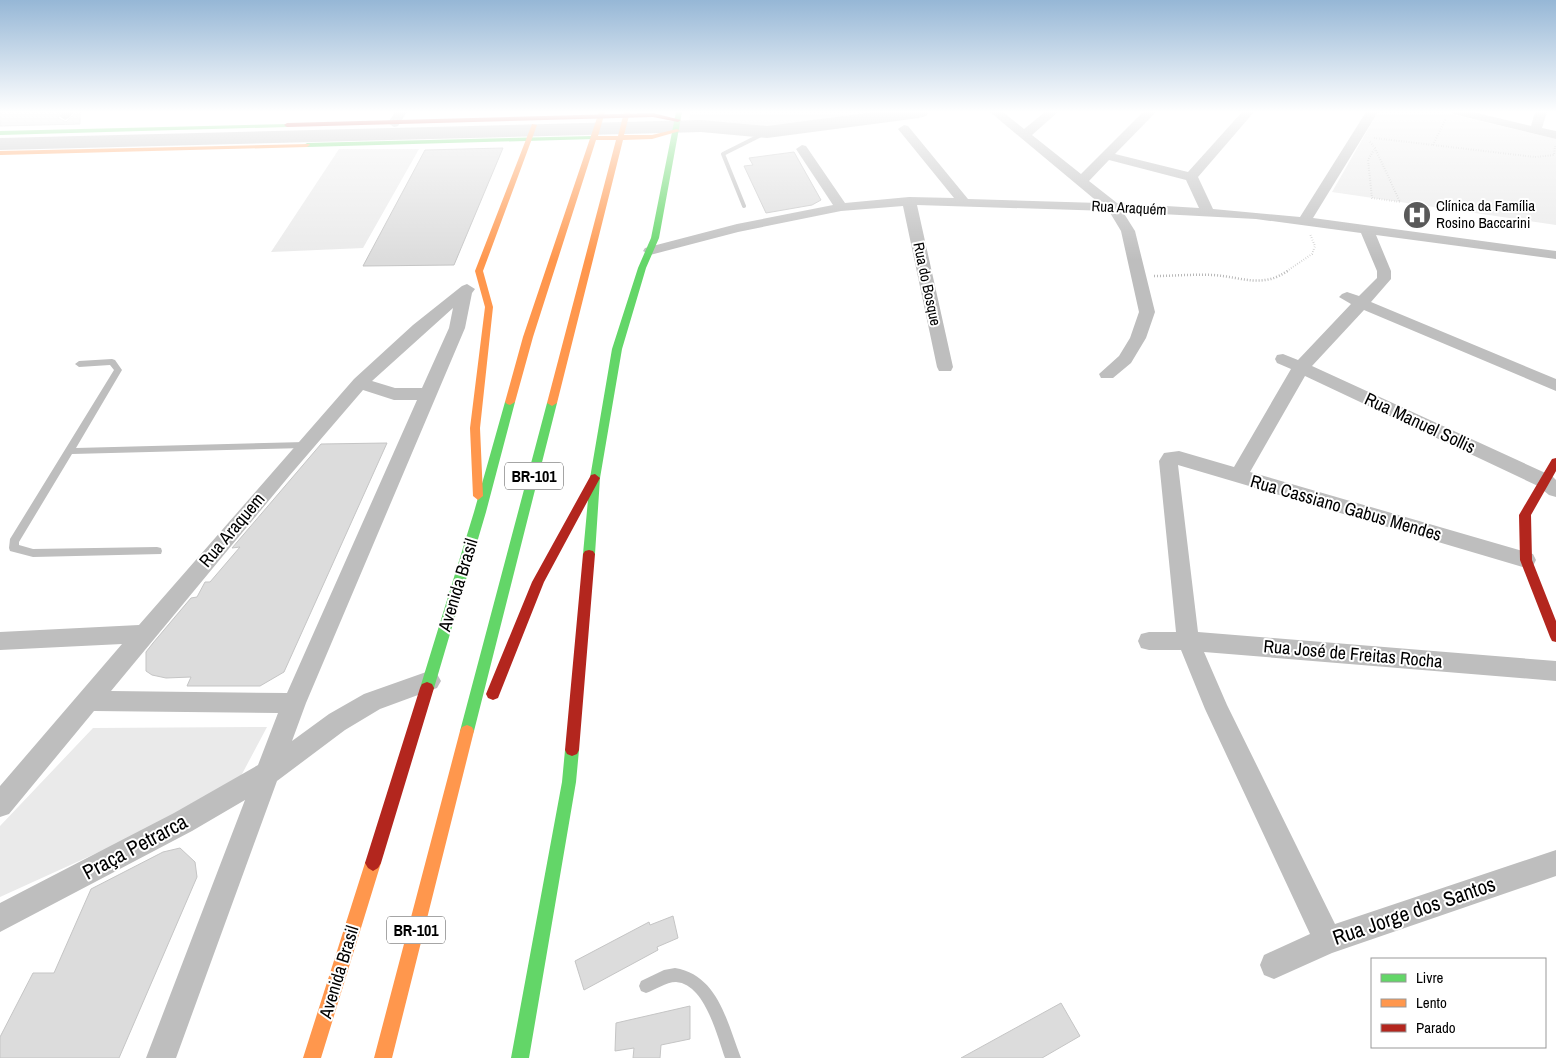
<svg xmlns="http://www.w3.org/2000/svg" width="1556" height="1058" font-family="'Archivo Narrow',sans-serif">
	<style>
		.green { fill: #eaeaea }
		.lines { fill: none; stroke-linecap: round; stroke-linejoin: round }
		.stream { stroke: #bcbcbc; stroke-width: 4 }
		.river { fill: #bcbcbc; fill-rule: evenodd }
		.building { fill: #dcdcdc; stroke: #c5c5c5 }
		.path-far1 { stroke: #b8b8b8; stroke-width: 2; stroke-dasharray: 0.5 2; stroke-linecap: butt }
		.path { stroke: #b8b8b8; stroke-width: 2.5; stroke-dasharray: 1 2; stroke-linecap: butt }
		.lane { fill: #bebebe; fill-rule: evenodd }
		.street { fill: #bebebe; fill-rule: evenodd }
		.fast { fill: #63d668; fill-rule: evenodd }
		.slow { fill: #ff974d; fill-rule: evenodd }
		.jam { fill: #b3261e; fill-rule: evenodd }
		.labels { text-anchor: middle; stroke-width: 4; stroke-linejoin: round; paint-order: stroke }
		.far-poi-label { font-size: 15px; fill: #000; stroke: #fff; text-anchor: start }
		.far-street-label { font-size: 15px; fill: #000; stroke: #fff }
		.shield { fill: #fff; stroke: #4c4c4c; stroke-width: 1 }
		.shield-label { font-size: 16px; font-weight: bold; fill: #000 }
		.street-label { font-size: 18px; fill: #000; stroke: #fff }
		.near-street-label { font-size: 21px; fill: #000; stroke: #fff }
	</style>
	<rect width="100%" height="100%" fill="#fff"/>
	<path class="green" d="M690 112H872L754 128 689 124Z
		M1378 112H1442L1556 139V225L1332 192Z
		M339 149H419L363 248 271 252Z
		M267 727 233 791 0 897V826L93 728Z"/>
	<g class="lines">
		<path class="stream" d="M744 206 723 154 767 132"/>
		<path class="river" d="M873 112H929L926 116 919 118 767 138 701 132 0 150V138L701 120 767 126Z"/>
	</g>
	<path class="building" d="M0 112H60L58 118 66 122 76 112H80V124L0 126Z
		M503 148 454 265 363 266 425 150Z
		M794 152 821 200 812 205 766 213 744 166 753 165 749 158Z
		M387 443 284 672 260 686H187L191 677 166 678 152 675 146 671V652L153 643 191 598 197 597 205 582H210L240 547 232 548 321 444Z
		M180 848 195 862 197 877 119 1058H0V1037L33 973H54L91 889 163 852Z
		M673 916 678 938 657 947 658 950 584 990 575 961 649 922 650 925Z
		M1061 1003 1080 1036 1042 1058H961Z
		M690 1006V1039L661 1045 660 1058H633L634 1048 615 1051 616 1023Z"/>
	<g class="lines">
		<path class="path-far1" d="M1374 138 1535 157 1554 155 1555 146
			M1370 142 1375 148
			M1433 145 1446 118
			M1375 148 1400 202 1372 198 1368 160Z
			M1287 271 1312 254 1315 246 1310 234"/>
		<path class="path" d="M1154 276C1174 276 1194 274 1213 275 1243 277 1262 289 1289 270"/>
		<path class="lane" d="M112 359 115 360 122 370 76 448 305 442 310 445 305 448 72 454 19 542V545L33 549 157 547 161 548 162 551 161 554 33 557 10 551 9 548 10 539 114 370 110 365 79 367 75 364 79 361Z
			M675 968C718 975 727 1022 741 1058H725C717 1036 705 984 676 982 666 982 655 990 646 993L641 991 639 986 641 981 664 970Z"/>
		<path class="street" d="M62 112H74L69 118 65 120 59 116Z
			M395 112H407L398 126 394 127 388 123Z
			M990 112H1003L1024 129 1045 112H1058L1032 135 1081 174 1143 112H1156L1115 154 1188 172 1242 112H1254L1198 177 1213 209 1300 217 1366 112H1378L1313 218 1556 251V259L1376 235 1391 271V279L1371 302 1556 379V391L1364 310 1312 366 1552 476 1556 480V497L1549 495 1538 486 1305 376 1250 472 1533 554 1536 560 1533 566 1526 568 1178 465 1198 632 1556 661V681L1204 652 1227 705 1335 924 1556 850V876L1332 953 1274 979 1264 975 1260 965 1264 955 1310 934 1205 709 1181 650H1149L1141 648 1138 641 1141 634 1149 632H1176L1159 461 1164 453 1179 451 1234 467 1291 369 1277 363 1275 359 1277 355 1283 354 1298 360 1351 304 1339 297 1342 294 1347 292 1359 296 1377 278V271L1361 233 1256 219 1123 212 1135 231 1155 312 1146 338 1131 363 1113 378H1101L1099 374 1119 356 1130 338 1139 312 1121 231 1109 211 917 205 953 367 951 371H939L937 367 903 206 841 211 738 232 650 255 643 251 645 248 737 224 833 205 796 149 802 145 806 146 845 203 909 197 954 198 898 129 904 125 908 126 968 199 1099 203ZM1109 160 1186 180 1199 208 1117 203 1089 181Z
			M1451 112H1473L1531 126 1535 112H1547L1542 128 1556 131V139L1453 114Z
			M467 284 475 289 472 293 465 328 306 703 292 741 329 714 364 694 429 671 437 674 441 681 437 688 380 709 345 730 277 781 176 1058H146L245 800 192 831 0 932V903L174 813 258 765 278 713 94 711 9 814 0 817V786L122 644 0 650V632L139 625 354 379 413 325 462 286ZM453 308 449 328 422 388H395L372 381ZM363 390 394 400H417L287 693 111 691 290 475Z"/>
		<path class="fast" d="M676 112H682L659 238 646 268 622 349 600 478 595 554 593 557H585L583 554 590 478 612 349 638 268 651 238Z
			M289 124 290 125 287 127 0 135V131Z
			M593 136 596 138 595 139 307 147 304 145 307 143Z
			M510 399 515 402 486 512 434 688 432 692 427 694 422 692 420 688 474 512 505 402Z
			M552 400 557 403 474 731 472 735 467 737 462 735 460 731 547 403Z
			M572 744 577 746 579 750 576 782 529 1058H511L562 782 565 750 567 746Z"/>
		<path class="slow" d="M599 112H605L598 136H618L624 112H630L624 135H652L677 129 680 131 652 139 623 140 557 403 552 406 547 403 616 140H596L533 337 515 402 510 405 507 404 505 402 523 337Z
			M532 124 537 125 483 271 493 307 480 428 483 496 478 500 473 496 470 428 485 307 475 271Z
			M309 144 310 145 307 147 0 155V151Z
			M467 725 472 727 474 731 392 1058H374L460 731 462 727Z
			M373 855 378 858 381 863 321 1058H303L365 863 368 858Z"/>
		<path class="jam" d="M653 113 681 120 678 122 653 117 287 127 284 125 287 123Z
			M1556 458V471L1531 515 1532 560 1556 621V642L1552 641 1550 637 1520 560 1519 515 1552 459Z
			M595 474 600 478 544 582 498 698 493 700 488 698 486 694 532 582 591 475Z
			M589 550 593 551 595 554 579 750 577 754 572 756 567 754 565 750 583 554 585 551Z
			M427 682 432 684 434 688 381 863 378 868 373 871 368 868 365 863 420 688 422 684Z"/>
	</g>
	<linearGradient id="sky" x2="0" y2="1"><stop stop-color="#96b7d6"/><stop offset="0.43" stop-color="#fff"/><stop offset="1" stop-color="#fff" stop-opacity="0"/></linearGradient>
	<rect width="1556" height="260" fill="url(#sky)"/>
	<defs>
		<symbol id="hospital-disc" viewBox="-11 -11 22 22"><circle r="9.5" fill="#595959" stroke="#fff"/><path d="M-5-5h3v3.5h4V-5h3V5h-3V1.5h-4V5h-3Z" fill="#fff"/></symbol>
	</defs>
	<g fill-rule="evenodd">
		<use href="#hospital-disc" x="1401" y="199" width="32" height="32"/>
	</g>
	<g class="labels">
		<g class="far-poi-label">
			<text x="1436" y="211">Clínica da Família<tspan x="1436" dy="17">Rosino Baccarini</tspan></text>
		</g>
		<g class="far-street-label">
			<text transform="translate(1129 208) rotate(3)" y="5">Rua Araquém</text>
			<text transform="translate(927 284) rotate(78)" y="5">Rua do Bosque</text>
		</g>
		<g class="shield">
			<rect x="505" y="462.5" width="58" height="27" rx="4"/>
			<rect x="387" y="916.5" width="58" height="27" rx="4"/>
		</g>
		<g class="shield-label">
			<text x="534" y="482">BR-101</text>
			<text x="416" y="936">BR-101</text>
		</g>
		<g class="street-label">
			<text transform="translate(1420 423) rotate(25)" y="6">Rua Manuel Sollis</text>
			<text transform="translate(1346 508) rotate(16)" y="6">Rua Cassiano Gabus Mendes</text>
			<text transform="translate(232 530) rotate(-50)" y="6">Rua Araquem</text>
			<text transform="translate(458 585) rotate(-73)" y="6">Avenida Brasil</text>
			<text transform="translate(1353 654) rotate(5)" y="6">Rua José de Freitas Rocha</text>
			<text transform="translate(339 972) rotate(-73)" y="6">Avenida Brasil</text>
		</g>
		<g class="near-street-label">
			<text transform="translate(135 847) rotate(-28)" y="7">Praça Petrarca</text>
			<text transform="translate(1414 911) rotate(-19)" y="7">Rua Jorge dos Santos</text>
		</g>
	</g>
	<rect x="1371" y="958" width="175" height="90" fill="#ffffff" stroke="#999999"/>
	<rect x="1381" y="974" width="25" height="8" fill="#63d668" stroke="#999999"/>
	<text x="1416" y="983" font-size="15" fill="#000000">Livre</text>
	<rect x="1381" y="999" width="25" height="8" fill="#ff974d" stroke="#999999"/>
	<text x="1416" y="1008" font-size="15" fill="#000000">Lento</text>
	<rect x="1381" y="1024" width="25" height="8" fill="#b3261e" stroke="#999999"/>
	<text x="1416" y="1033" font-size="15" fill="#000000">Parado</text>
</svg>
